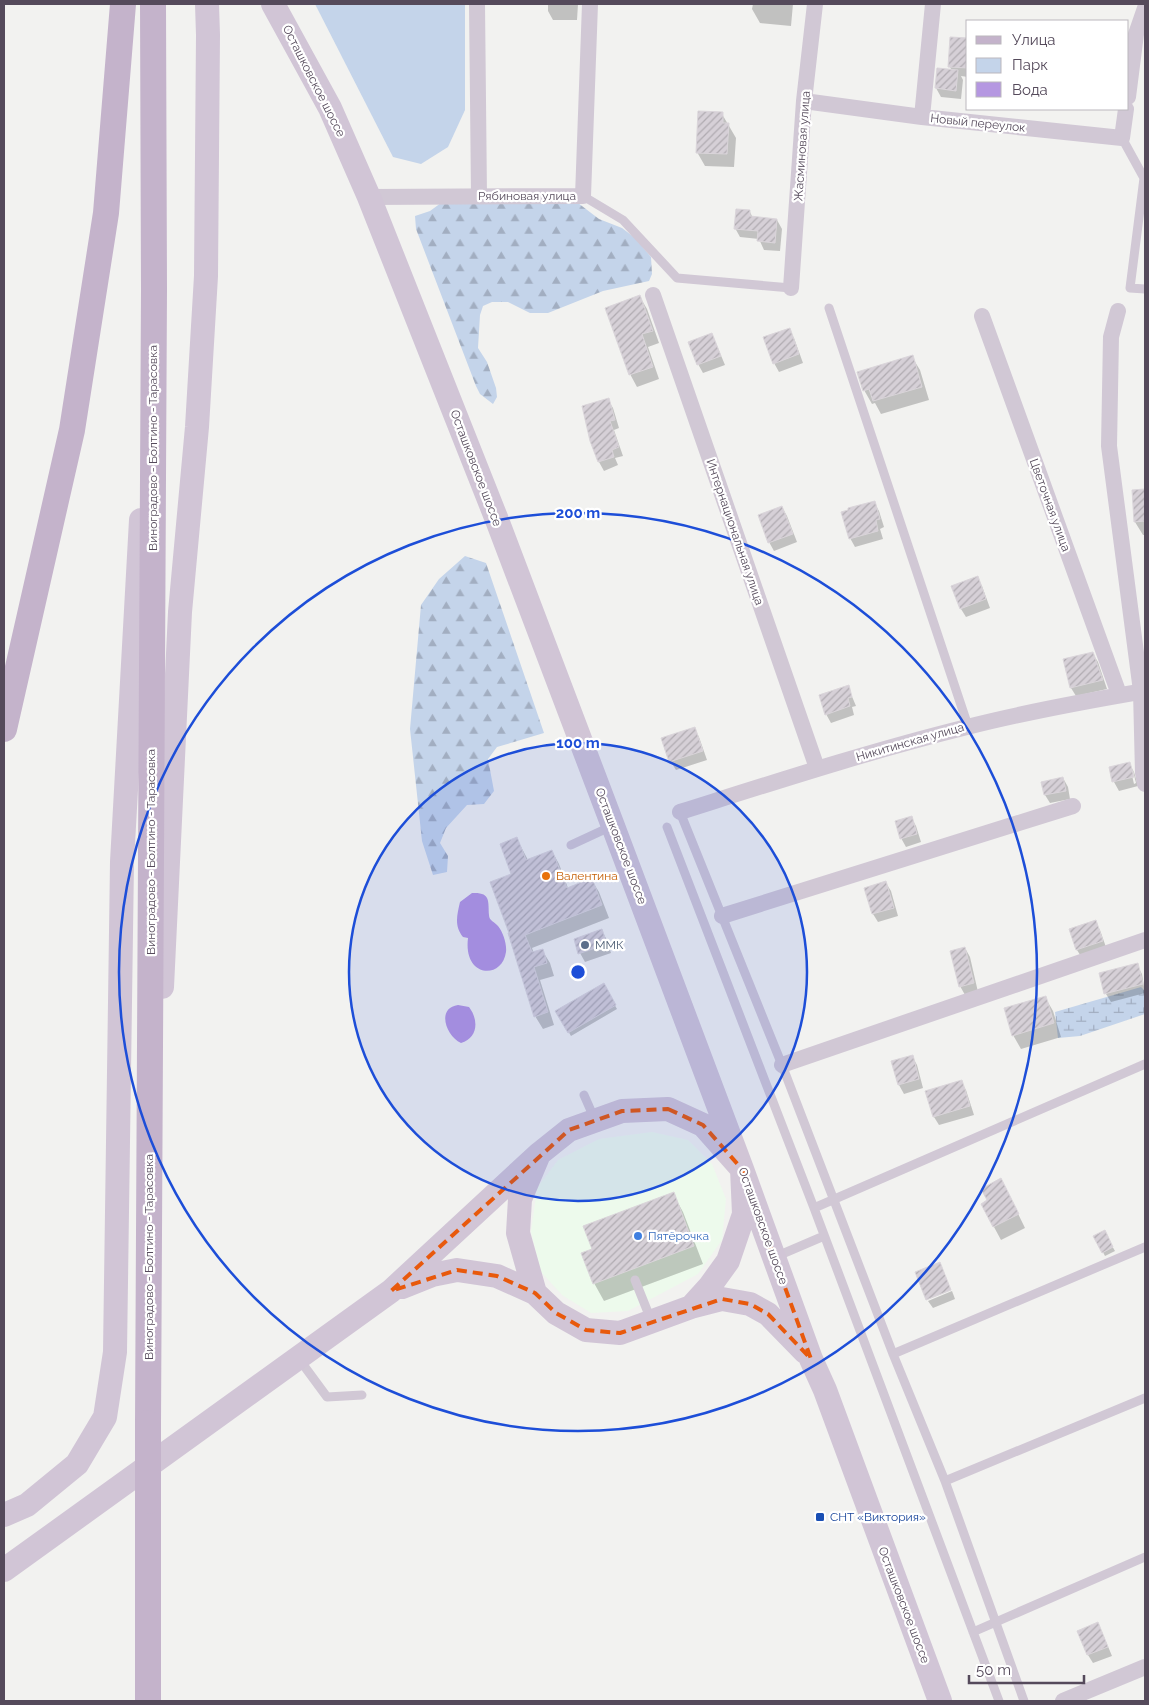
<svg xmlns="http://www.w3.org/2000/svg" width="1149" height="1705" font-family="Raleway,sans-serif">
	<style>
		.commercial { fill: #edfaec }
		.green { fill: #c4d4ea }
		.forest { fill: url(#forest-firs) }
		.wetland { fill: url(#wetland-marsh) }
		.water { fill: #b597e1 }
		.shadow { fill: #0003; fill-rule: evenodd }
		.building { fill: url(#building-hatch); stroke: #dad5da }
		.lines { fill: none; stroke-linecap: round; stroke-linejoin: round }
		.service { stroke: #d1c8d5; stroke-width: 9 }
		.minor { stroke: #d1c8d5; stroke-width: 16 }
		.secondary { stroke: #d1c5d6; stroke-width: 24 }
		.primary { stroke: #c4b3cb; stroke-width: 26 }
		.primary-bridge { stroke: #c4b3cb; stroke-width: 26 }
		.marked { fill: none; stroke: #e8590c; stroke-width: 4; stroke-dasharray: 10 6; stroke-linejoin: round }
		.ring { fill: none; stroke: #1d4ed8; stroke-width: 2.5 }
		.food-dot { fill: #e8710a; stroke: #fff; stroke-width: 2 }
		.service-dot { fill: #5c6f8a; stroke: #fff; stroke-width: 2 }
		.shop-dot { fill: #3f7fe0; stroke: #fff; stroke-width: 2 }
		.transit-dot { fill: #1a4fb4; stroke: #fff; stroke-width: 2 }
		.labels { text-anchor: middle; stroke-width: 4.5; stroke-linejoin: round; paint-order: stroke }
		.street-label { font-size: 12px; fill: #554a5b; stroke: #fff }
		.food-label { font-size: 12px; fill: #c56008; stroke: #fff; text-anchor: start }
		.service-label { font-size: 12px; fill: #4e5e75; stroke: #fff; text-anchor: start }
		.shop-label { font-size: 12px; fill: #366cbe; stroke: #fff; text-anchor: start }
		.transit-label { font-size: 12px; fill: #164399; stroke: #fff; text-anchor: start }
		.centre { fill: #1d4ed8; stroke: #fff; stroke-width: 2.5 }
		.ring-label { font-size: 15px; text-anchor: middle; font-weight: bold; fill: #1d4ed8; stroke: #fff; stroke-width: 4.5; stroke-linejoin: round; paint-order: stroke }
	</style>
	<defs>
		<pattern id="forest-firs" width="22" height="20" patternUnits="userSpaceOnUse" patternTransform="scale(1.25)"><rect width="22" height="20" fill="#c4d4ea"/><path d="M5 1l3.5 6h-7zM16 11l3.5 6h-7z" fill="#a2aec1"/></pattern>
		<pattern id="wetland-marsh" width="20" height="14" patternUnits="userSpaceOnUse" patternTransform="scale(1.25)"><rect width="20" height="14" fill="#c4d4ea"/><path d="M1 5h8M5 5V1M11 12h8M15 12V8" fill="none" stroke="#a2aec1"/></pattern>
		<pattern id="building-hatch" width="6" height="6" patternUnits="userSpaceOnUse" patternTransform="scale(1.25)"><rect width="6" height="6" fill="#d6d0d7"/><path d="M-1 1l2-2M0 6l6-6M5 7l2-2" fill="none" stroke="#b0abb1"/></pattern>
	</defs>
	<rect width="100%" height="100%" fill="#f2f2f0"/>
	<path class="commercial" d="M652 1132 688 1140 712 1164 726 1199 722 1240 698 1274 628 1311 591 1313 562 1295 541 1272 531 1232 537 1188 558 1160 599 1139Z"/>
	<path class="green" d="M315 4H465V110L448 147 421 164 393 157Z"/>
	<path class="forest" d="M456 192 578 203 599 219 622 228 635 238 651 257 652 274 649 281 603 291 548 313H530L508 302H492L483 306 480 315 478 348 487 362 496 388 497 397 493 404 480 394 476 386 416 229 415 216 430 211Z
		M465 556 486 563 544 733 497 747 488 759 494 791 484 804 467 805 446 828 440 843 448 856 447 872 433 875 422 841 410 729 421 605 439 579Z"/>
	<path class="wetland" d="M1141 987 1145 991V1014L1080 1036 1058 1038 1055 1012Z"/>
	<path class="water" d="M472 893C491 892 488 901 489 915 489 921 495 922 498 926 503 932 507 944 506 952 502 980 463 978 468 938L463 937C454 926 457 915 460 902Z
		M458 1005 469 1007C479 1020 478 1038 461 1043 446 1036 436 1008 458 1005Z"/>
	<path class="shadow" d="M548 4H578L577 20H553L548 11Z
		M753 4H793L791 26 760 23 752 9Z
		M951 38 968 39V77L961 76 963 80 961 99 941 97 936 88 952 71 950 67Z
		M722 114 736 138 734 167 705 166 697 152Z
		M750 212 753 218 777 220 782 229 780 251 764 250 759 239 740 237 735 228Z
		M640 297 647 309 659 343 648 347 659 379 637 387 630 374Z
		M789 330 794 338 803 363 779 372 774 363Z
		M712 334 725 365 703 373 698 364Z
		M912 357 920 370 929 400 881 414 875 403 872 404 864 390Z
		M608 400 613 408 619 428 614 430 623 456 615 458 618 465 604 471 599 462 591 441Z
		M1133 491H1145V535H1143L1135 522Z
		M874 502 879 511 884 527 880 529 883 539 855 547 850 538Z
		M782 507 787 516 797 542 774 551 769 542Z
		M977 577 982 586 990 608 966 617 961 609 953 587Z
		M1093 654 1098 662 1107 689 1076 696 1071 688Z
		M848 687 856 706 852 707 854 715 831 723 826 714Z
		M694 728 699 737 707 760 676 770 671 762 663 739Z
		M1129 763 1134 772 1138 786 1119 791 1114 782 1110 768ZM1131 771H1133L1136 783 1134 784Z
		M1063 778 1068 787 1070 799 1050 803 1045 795Z
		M911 817 916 826 921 842 906 847 901 838Z
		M517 839 528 860 552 851 559 864 568 888 591 879 599 892 609 918 532 948 534 953 542 950 550 963 554 976 540 980 554 1025 543 1029 535 1016 513 874Z
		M886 883 891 891 898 916 878 922 873 914Z
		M1095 922 1100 930 1107 950 1082 958 1077 950Z
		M602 931 607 940 611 953 585 962 580 953Z
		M965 948 970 957 978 992 965 995 960 986Z
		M1137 965 1142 974 1145 993 1111 1002 1106 994Z
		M603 985 617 1009 571 1036 557 1012Z
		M1045 997 1053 1011 1061 1037 1021 1049 1013 1035Z
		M912 1056 917 1065 923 1088 904 1094 899 1085 893 1062Z
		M961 1081 966 1090 974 1115 939 1125 934 1117 926 1092Z
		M1008 1193 1025 1228 1001 1240 994 1227Z
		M673 1194 683 1212 703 1264 604 1301 594 1283Z
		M1104 1232 1115 1251 1105 1256 1095 1237Z
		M952 1291 955 1299 933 1308 928 1301Z
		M1102 1632 1112 1656 1093 1663 1088 1655Z"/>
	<path class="building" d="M950 37 968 38V68L948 67Z
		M937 68 958 70 956 91 935 88Z
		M698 111 723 112V123H729L727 154 696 153Z
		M736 209 750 210V216L777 219 775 243 757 241 758 231 734 229Z
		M640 295 653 331 642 334 653 367 629 375 605 308Z
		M790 328 799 354 773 364 763 337Z
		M712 333 721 356 697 365 688 342Z
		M913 355 922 387 873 401 869 389 863 391 857 372Z
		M609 398 615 420 610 421 619 447 612 450 614 457 598 462 590 441 582 406Z
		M1145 489V521L1134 522 1132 490Z
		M875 501 880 519 876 520 878 531 849 539 841 512 848 510V508Z
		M782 506 793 534 768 543 758 515Z
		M978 576 986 599 960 609 951 586Z
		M1093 652 1103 680 1070 688 1063 659Z
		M849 685 852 697 848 698 850 706 825 715 819 695Z
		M695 727 703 751 669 762 661 738Z
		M1130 762 1134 777 1112 782 1109 767Z
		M1063 777 1066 791 1044 795 1041 782Z
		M912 816 917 834 900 839 895 821Z
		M517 837 526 860 552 850 567 888 592 878 602 905 525 935 532 952 543 949 547 963 534 967 548 1012 534 1017 508 933H509L490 882 511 874 500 844Z
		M886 881 894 908 872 914 864 888Z
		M1096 920 1103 941 1076 950 1069 929Z
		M602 929 607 944 578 954 574 939Z
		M965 947 974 983 959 987 950 951Z
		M1138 963 1143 984 1104 994 1099 973Z
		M604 983 616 1005 568 1033 555 1011Z
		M1046 996 1054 1023 1012 1036 1004 1008Z
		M913 1055 919 1079 898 1085 891 1061Z
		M962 1080 970 1106 933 1117 925 1091Z
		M1001 1178 1019 1214 993 1227 981 1204 987 1200 981 1189Z
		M674 1192 694 1246 593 1284 581 1253 592 1249 583 1226Z
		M1105 1230 1113 1247 1102 1253 1093 1236Z
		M940 1262 951 1290 926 1300 915 1272Z
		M1098 1622 1108 1647 1087 1655 1077 1631Z"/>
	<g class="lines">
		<path class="service" d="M1122 138 1144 178 1130 288 1145 289
			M583 196 623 220 677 278 791 288
			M829 308 968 726
			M680 812 782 1065 893 1354 945 1481 1024 1701
			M667 827 814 1208 999 1701
			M571 845 612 826
			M584 1095 595 1120
			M814 1208 1145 1064
			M775 1257 824 1236
			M635 1280 651 1320
			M893 1354 1145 1247
			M299 1359 327 1397 362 1395
			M945 1481 1145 1398
			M973 1632 1145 1557"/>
		<path class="minor" d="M477 4 479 196
			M1128 97 1136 34 1145 8
			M804 101 922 117 1122 138 1126 109
			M922 117 933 4
			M369 197 583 196 590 4
			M791 288 804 101 815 4
			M653 295 817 768
			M1118 311 1111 337 1109 446 1141 691 1143 773 1145 784
			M982 316 1119 694
			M680 812C775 782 870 751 967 727 1026 712 1086 701 1145 691
			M722 916 1073 806
			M782 1065 1145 940
			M1063 1701 1145 1667"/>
		<path class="secondary" d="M273 4 330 108 369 197 497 520 613 826 742 1169 811 1359 825 1390 940 1701
			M162 987 180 612 197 427 206 276 208 35 207 4
			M402 1287 432 1275 457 1270 497 1276 535 1293 556 1313 586 1330 620 1333 691 1307 722 1299 750 1304 768 1314 805 1352
			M535 1293 518 1233 520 1199 539 1154 569 1130 622 1111 668 1109 703 1125 742 1169 744 1214 728 1261 710 1286 691 1307
			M4 1515 27 1505 77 1464 105 1417 115 1352 122 862 141 520
			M4 1570 391 1291 539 1154"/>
		<path class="primary" d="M4 729 72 430 106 213 123 4
			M148 1423 154 290 153 4
			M148 1701V1501"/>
		<path class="primary-bridge" d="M148 1423V1501"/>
	</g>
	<path class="marked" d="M668 1109 703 1125 742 1169 811 1359 768 1314 750 1304 722 1299 620 1333 586 1330 556 1313 535 1293 497 1276 457 1270 391 1291 569 1130 622 1111Z"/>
	<circle cx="578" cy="972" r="229" fill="#1d4ed8" fill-opacity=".12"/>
	<g class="ring">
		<circle cx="578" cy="972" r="229"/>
		<circle cx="578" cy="972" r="459"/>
	</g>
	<circle class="food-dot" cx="546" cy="876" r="5"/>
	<circle class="service-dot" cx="585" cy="945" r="5"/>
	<circle class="shop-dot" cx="638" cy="1236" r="5"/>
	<rect class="transit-dot" x="815" y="1512" width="10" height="10" rx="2.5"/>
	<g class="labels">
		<g class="street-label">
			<text transform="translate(314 81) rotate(63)" y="4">Осташковское шоссе</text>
			<text transform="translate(978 123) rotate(6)" y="4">Новый переулок</text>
			<text transform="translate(802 146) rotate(-86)" y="4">Жасминовая улица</text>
			<text x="527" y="200">Рябиновая улица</text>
			<text transform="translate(153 448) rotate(-90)" y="4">Виноградово - Болтино - Тарасовка</text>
			<text transform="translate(476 468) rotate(69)" y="4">Осташковское шоссе</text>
			<text transform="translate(1050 505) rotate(70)" y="4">Цветочная улица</text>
			<text transform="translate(735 532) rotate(71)" y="4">Интернациональная улица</text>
			<text transform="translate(910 742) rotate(-16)" y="4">Никитинская улица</text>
			<text transform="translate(621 846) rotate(69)" y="4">Осташковское шоссе</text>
			<text transform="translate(151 852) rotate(-90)" y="4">Виноградово - Болтино - Тарасовка</text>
			<text transform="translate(763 1226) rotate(70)" y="4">Осташковское шоссе</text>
			<text transform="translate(149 1257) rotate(-90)" y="4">Виноградово - Болтино - Тарасовка</text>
			<text transform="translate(904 1605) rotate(69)" y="4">Осташковское шоссе</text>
		</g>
		<g class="food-label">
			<text x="556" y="880">Валентина</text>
		</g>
		<g class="service-label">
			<text x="595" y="949">ММК</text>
		</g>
		<g class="shop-label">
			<text x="648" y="1240">Пятёрочка</text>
		</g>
		<g class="transit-label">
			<text x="830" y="1521">СНТ «Виктория»</text>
		</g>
	</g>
	<circle cx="578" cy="972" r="8" class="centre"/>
	<g class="ring-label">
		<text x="578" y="518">200 m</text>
		<text x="578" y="748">100 m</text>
	</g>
	<rect width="1149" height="1705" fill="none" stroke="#554a5b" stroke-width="10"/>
	<rect x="966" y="20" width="162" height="90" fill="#ffffff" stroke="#bbb7bd"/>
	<rect x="976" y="36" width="25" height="8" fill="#c4b3cb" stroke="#bbb7bd"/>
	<text x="1012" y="45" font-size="15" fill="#554a5b">Улица</text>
	<rect x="976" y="58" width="25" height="15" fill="#c4d4ea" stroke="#bbb7bd"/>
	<text x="1012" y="70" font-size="15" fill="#554a5b">Парк</text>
	<rect x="976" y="82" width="25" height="15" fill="#b597e1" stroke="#bbb7bd"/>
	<text x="1012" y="95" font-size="15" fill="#554a5b">Вода</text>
	<path d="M969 1675v8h115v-8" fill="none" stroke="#554a5b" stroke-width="2.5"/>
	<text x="976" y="1675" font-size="15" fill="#554a5b" stroke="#ffffff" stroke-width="4" paint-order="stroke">50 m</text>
</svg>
